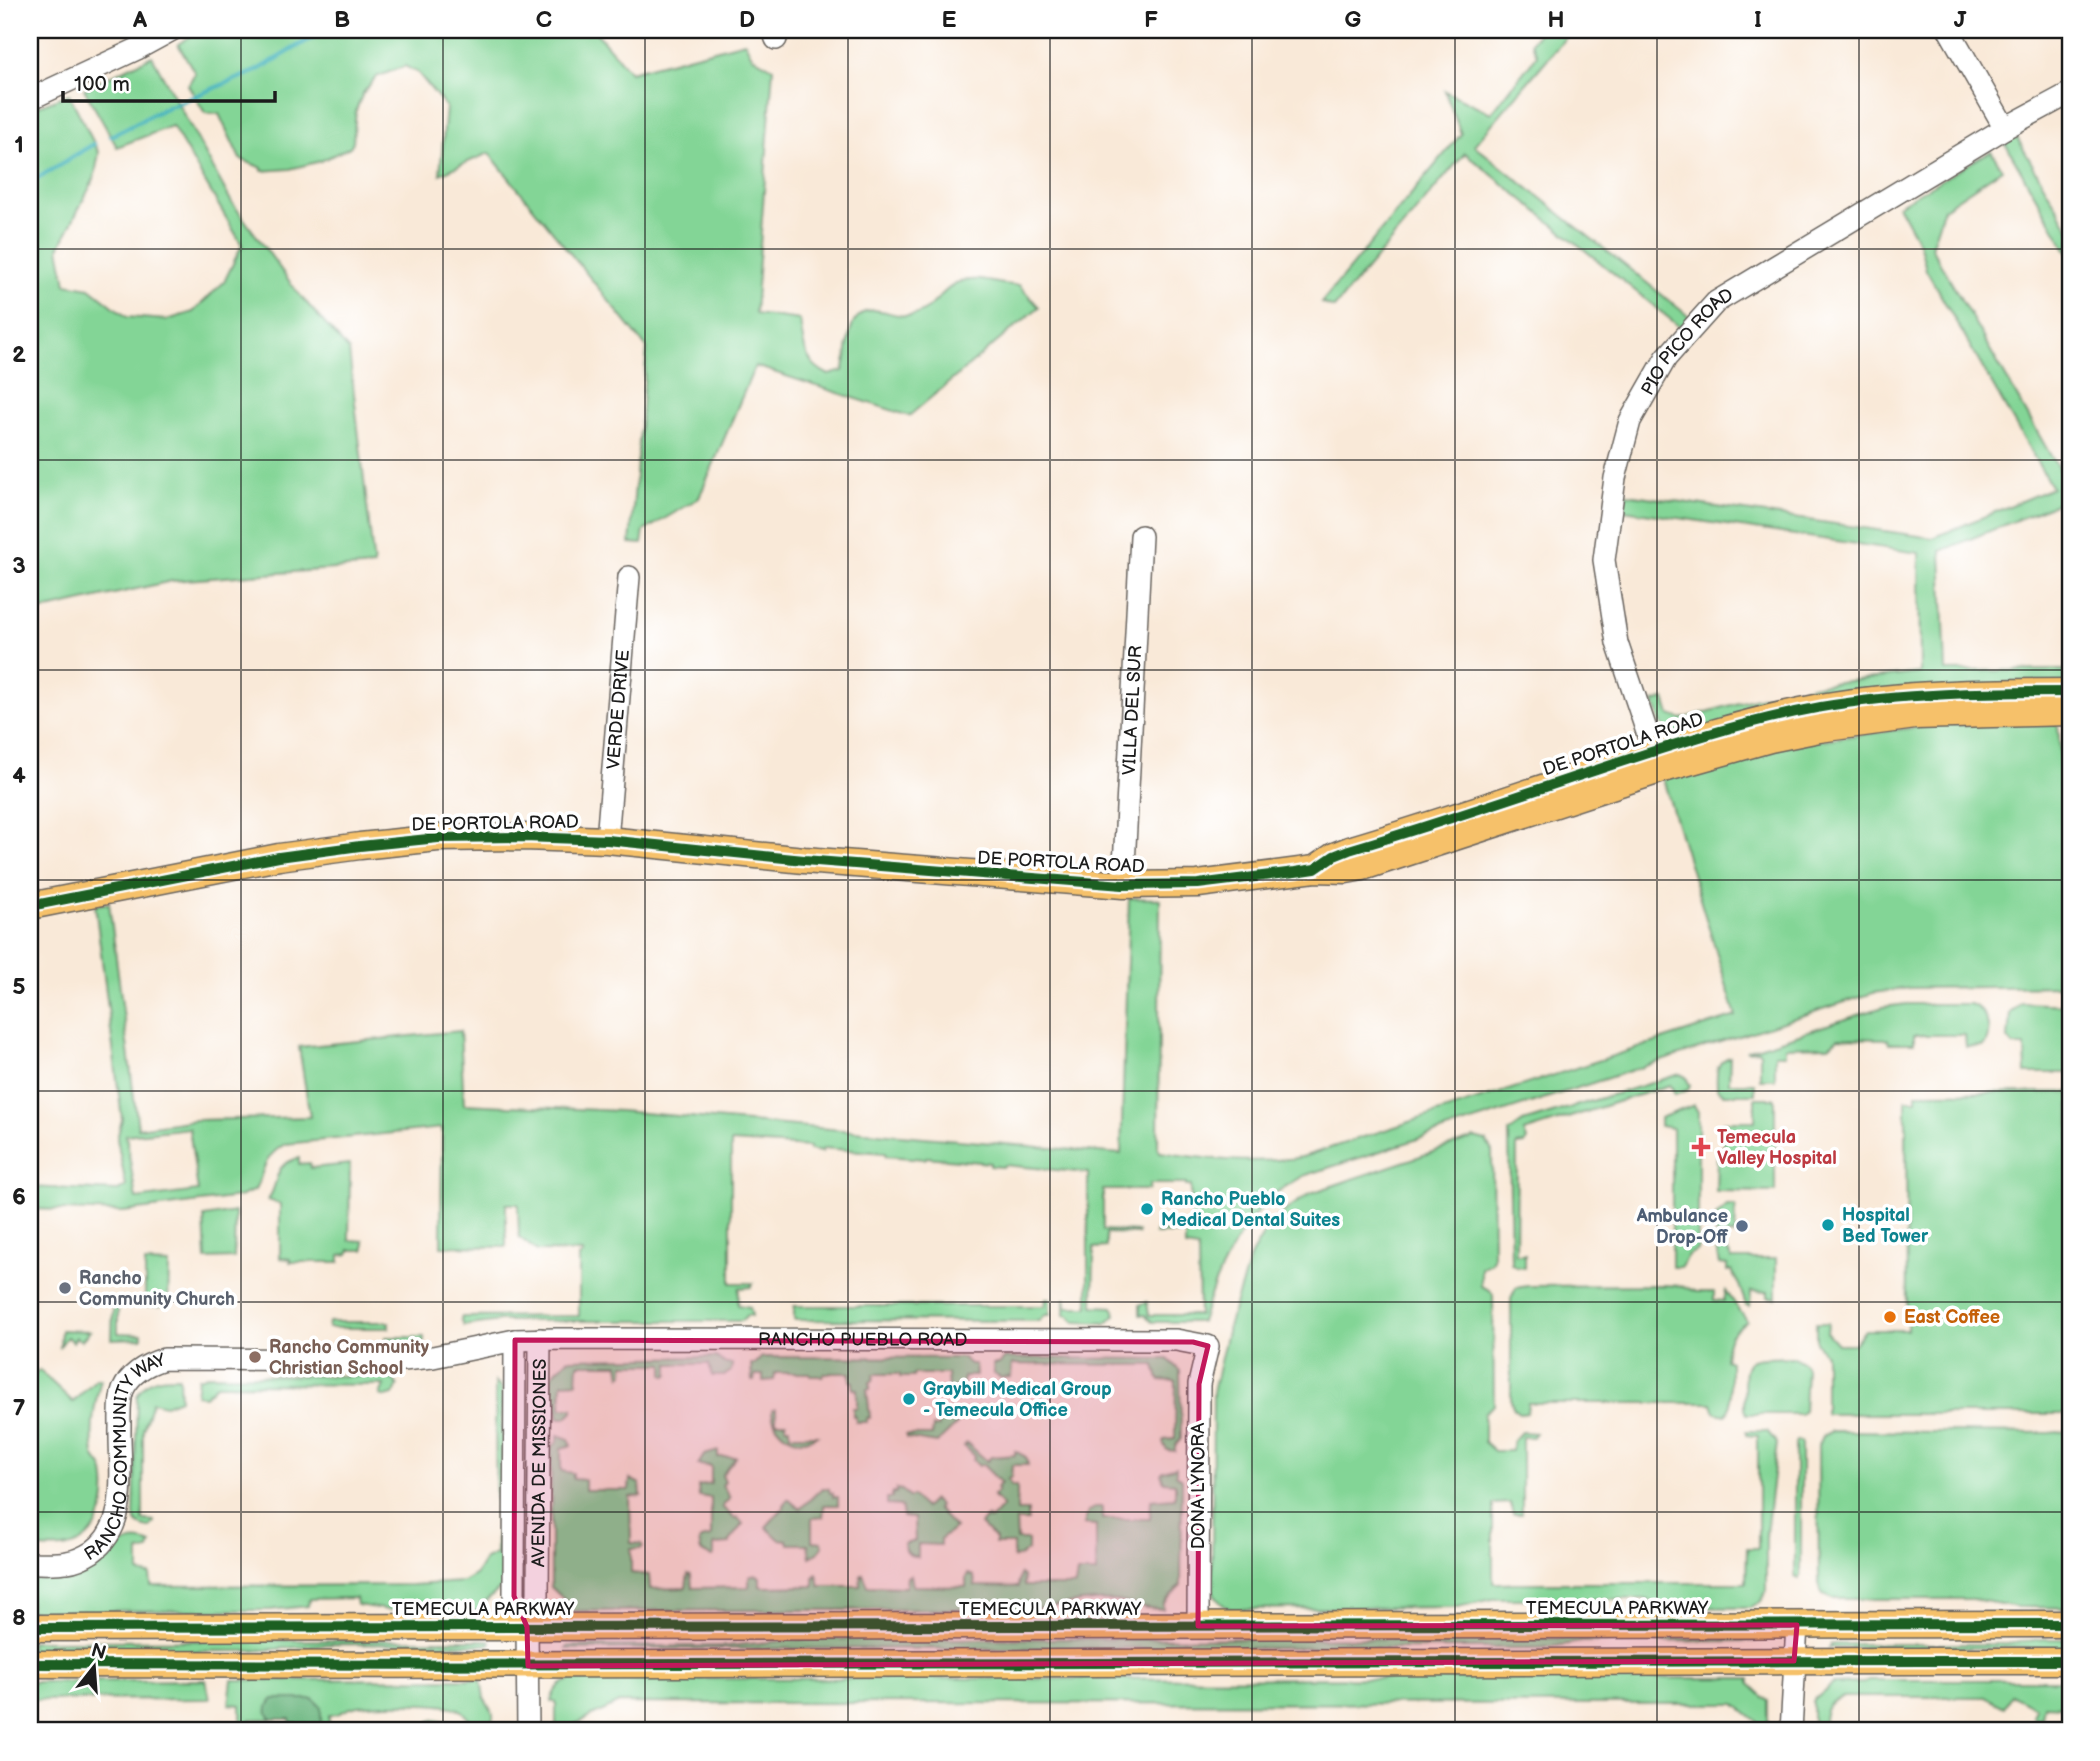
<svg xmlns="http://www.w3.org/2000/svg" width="2100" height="1761" font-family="'Balsamiq Sans',sans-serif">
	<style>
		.green { fill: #83d596; stroke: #507859; stroke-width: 2; fill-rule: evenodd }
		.forest { fill: #6ab67f; stroke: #43694e; stroke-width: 2 }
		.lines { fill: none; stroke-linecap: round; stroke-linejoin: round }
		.stream { stroke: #43b3bd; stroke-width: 4.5 }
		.minor-casing { stroke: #69645e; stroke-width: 24 }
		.major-casing { stroke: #69645e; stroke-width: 29 }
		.minor { stroke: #fff; stroke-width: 21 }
		.major { stroke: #f6c16b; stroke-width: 26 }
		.cycleway-casing { stroke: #fff; stroke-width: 15 }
		.cycleway { stroke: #1b5e20; stroke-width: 10 }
		.marked { fill: #c2185b; fill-opacity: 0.2; stroke: #c2185b; stroke-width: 5; stroke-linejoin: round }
		.grid { fill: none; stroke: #1c1c1c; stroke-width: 2; stroke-opacity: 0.55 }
		.health-dot { fill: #e0444e; stroke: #fff; stroke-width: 2.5 }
		.culture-dot { fill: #0f9aa8; stroke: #fff; stroke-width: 2.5 }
		.service-dot { fill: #5c6f8a; stroke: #fff; stroke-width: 2.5 }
		.worship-dot { fill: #6b7280; stroke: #fff; stroke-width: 2.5 }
		.food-dot { fill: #e8710a; stroke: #fff; stroke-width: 2.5 }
		.education-dot { fill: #8d6e63; stroke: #fff; stroke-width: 2.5 }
		.labels { text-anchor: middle; stroke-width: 7; stroke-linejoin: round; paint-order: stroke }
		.street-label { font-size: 18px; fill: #1c1c1c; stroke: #fff }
		.health-label { font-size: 18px; font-weight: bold; fill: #be3a42; stroke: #fff; text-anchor: start }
		.culture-label { font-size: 18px; font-weight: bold; fill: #0d838f; stroke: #fff; text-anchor: start }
		.service-label { font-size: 18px; font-weight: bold; fill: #4e5e75; stroke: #fff; text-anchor: end }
		.worship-label { font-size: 18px; font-weight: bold; fill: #5b616d; stroke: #fff; text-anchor: start }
		.food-label { font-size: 18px; font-weight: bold; fill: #c56008; stroke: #fff; text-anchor: start }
		.education-label { font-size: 18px; font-weight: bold; fill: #785e54; stroke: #fff; text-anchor: start }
		.neatline { fill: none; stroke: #1c1c1c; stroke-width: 2.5 }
		.grid-label { font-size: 23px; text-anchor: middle; font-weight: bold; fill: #1c1c1c }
	</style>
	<rect width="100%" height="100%" fill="#fff"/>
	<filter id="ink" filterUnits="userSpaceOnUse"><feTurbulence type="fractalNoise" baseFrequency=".0143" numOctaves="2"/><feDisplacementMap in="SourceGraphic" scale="14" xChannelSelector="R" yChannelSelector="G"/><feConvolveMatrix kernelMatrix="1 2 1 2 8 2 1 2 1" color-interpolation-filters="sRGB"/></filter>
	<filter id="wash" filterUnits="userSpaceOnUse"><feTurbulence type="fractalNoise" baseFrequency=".00686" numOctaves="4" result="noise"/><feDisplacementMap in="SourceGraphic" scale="28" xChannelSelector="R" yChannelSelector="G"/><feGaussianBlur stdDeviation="1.57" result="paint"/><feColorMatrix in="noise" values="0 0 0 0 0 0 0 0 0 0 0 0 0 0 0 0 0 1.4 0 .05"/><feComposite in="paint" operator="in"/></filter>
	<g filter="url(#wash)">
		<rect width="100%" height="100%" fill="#f9e9d8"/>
		<path class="green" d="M201 30H594L630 72 745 42 752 56 773 68 755 314 800 320C804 347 803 362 829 375L843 371C849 355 845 327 860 315 873 304 891 316 907 316 933 315 938 290 960 282 976 275 1001 286 1019 285L1039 307 909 416 755 366 699 498 644 531 642 544 630 543 647 348 489 153 440 174 446 107 418 73 405 66 376 77 363 93 356 110 353 142 350 147 321 161 290 169 262 171V168L240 159 219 114 205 113 188 85 195 73 178 44Z
			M1541 30H1572L1474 145 1691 318 1681 328 1465 153 1334 308 1321 303 1461 134 1445 91 1491 113 1537 55 1531 42Z
			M152 56 231 201 298 293 349 351 374 566 172 581 30 613V109L69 94 99 153 94 179 59 248 66 284 90 288 127 317 167 320 193 312 224 282 242 245 172 126 117 147 84 89Z
			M2016 136 2070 230V256L2005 143Z
			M1991 151 2002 169 1944 208 1931 247 2066 482 2070 481V498L1941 551 1946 671 2070 670V685L1672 734 1661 723 1654 702 1665 699 1670 715 1682 719 1749 700 1821 684 1920 673 1919 553 1623 510 1626 494 1933 538 2052 488 1926 270 1920 245 1898 205Z
			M2054 723 2058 726 2061 765 2070 806V986L1910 988 1873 993 1303 1176C1294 1182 1283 1187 1275 1194 1239 1226 1215 1276 1201 1322H1152L1145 1315H1140V1305L1147 1302 1149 1315H1199L1198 1249 1185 1247V1234H1155L1156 1231H1187L1188 1229 1191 1228V1186H1186V1184H1150L1149 1190H1103V1230L1138 1232V1234L1106 1233V1247L1094 1248 1093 1306 1113 1307 1115 1315 1107 1323 1075 1322 1069 1316 1065 1315V1298L1066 1307H1088V1173L1004 1165 1003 1167 990 1166V1163L926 1157 925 1159 886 1156V1153L823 1148 822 1152 809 1150 810 1147 731 1142V1283H753L751 1287 739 1288 738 1305 750 1307 752 1316 748 1315 742 1321H500L464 1326 461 1319 462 1317 579 1316V1256H582V1252L537 1251 519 1237 518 1204H506V1247L441 1246 442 1128 285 1144C262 1158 266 1168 255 1190L239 1197 123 1212 30 1209V1187L118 1191 126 1186 117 1139 122 1119 95 905 109 903 138 1128 195 1120 310 1117 299 1047 460 1031 464 1104 620 1111 1121 1154 1129 898 1160 899 1158 1148 1160 1152C1206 1159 1256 1165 1302 1157L1736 1016 1662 776 1761 748 1940 724ZM189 1128 198 1191 136 1199 126 1135Z
			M2021 1003 2070 1005V1073H2026L2025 1046H2013L2008 1039 2010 1013Z
			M1907 1004H1970C1987 1010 1993 1031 1984 1046L1966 1047 1965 1035H1914V1043H1889L1888 1039 1838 1038 1829 1046 1785 1047V1054H1775V1079H1760V1053L1758 1050 1746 1051 1883 1007Z
			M1730 1057 1729 1083H1755V1094H1723L1717 1089C1717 1075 1714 1062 1730 1057Z
			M1680 1074 1686 1077 1690 1086 1688 1090 1675 1095 1670 1085 1524 1132 1527 1140 1525 1144 1517 1145 1516 1254H1525V1268L1516 1267 1511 1263 1509 1132 1523 1122Z
			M2070 1092V1412L2063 1414H1825V1354L1816 1342V1323H1828L1827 1333 1837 1344H1854L1865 1330H1907L1906 1100H1916V1093Z
			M1755 1098H1775V1192L1716 1191 1717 1157 1723 1148V1121H1755Z
			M1694 1105 1698 1112V1246L1697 1250 1687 1256 1681 1267H1672V1128L1660 1126V1118Z
			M1474 1138 1486 1141 1492 1151 1493 1258 1491 1263 1481 1268V1286L1490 1290 1493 1295 1494 1405 1484 1413V1442L1494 1451H1511L1513 1441 1521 1432 1535 1433 1533 1437H1522V1514H1513L1510 1503 1493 1504V1583H1746L1747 1548H1758V1436L1746 1435V1431H1767L1777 1443 1766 1533V1591C1764 1600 1759 1605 1750 1608L1671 1607 1644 1599H1493L1457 1607 1231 1609C1221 1606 1216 1599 1212 1589L1213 1392 1228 1327 1251 1255 1267 1228 1287 1209 1311 1193Z
			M299 1158V1164L310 1163 311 1168 350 1164 349 1240 364 1241V1250H350L349 1254 340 1255V1262H290V1259L280 1258V1204L268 1200C281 1180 271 1165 299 1158Z
			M1727 1206H1733L1736 1208 1735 1235H1716V1216Z
			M235 1212 234 1258 206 1259 204 1217Z
			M1716 1249H1726L1732 1259H1776V1298L1768 1297V1292L1751 1291 1750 1306 1746 1305 1739 1285 1731 1271H1727V1265L1719 1264Z
			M145 1263 169 1264 168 1306H145Z
			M1663 1285 1683 1286 1697 1292H1714V1300L1724 1301 1726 1291 1747 1321C1728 1334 1727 1338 1725 1360L1730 1362V1407L1726 1415 1715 1413 1712 1403H1528L1527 1413C1517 1416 1512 1408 1511 1400V1298L1516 1288 1528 1286Z
			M1046 1298H1050V1315H1045L1039 1321 794 1320V1306H1045Z
			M113 1308H118V1333L142 1334V1338L112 1339Z
			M329 1322H389V1328H328Z
			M61 1330 90 1331 81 1341 76 1337 73 1342 67 1337 60 1346Z
			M386 1337H424V1343L386 1345Z
			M716 1357 726 1364H732L731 1371 724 1376H712L709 1364H669V1374L667 1376 664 1374V1364H624V1374L621 1376 619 1364H578L577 1382 562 1383 561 1408H573V1411L566 1418H558V1412L551 1406V1376L568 1359Z
			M762 1357 963 1358 970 1364H975L976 1376H963V1388H948L947 1374H914L913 1377H900V1374H874L873 1381 870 1382V1389H867L870 1418H867V1422H856V1417H853V1408H857V1389H853V1382L850 1381V1373H823V1376H811L810 1373H775L774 1380 763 1381V1375H755L754 1381H752L751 1364H755Z
			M1794 1357 1804 1363 1806 1369 1804 1411 1800 1414H1746L1744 1409C1745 1353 1738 1359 1794 1357Z
			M1005 1358 1168 1359 1180 1371 1181 1439 1175 1446V1451L1167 1450 1163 1443 1164 1440 1175 1439 1176 1381 1159 1380 1155 1365 1012 1364 1011 1377 1001 1378 994 1374 993 1364H999Z
			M39 1370 73 1402 96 1379H101C95 1401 90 1431 94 1454 95 1461 103 1465 104 1472 109 1501 100 1540 68 1547 55 1550 42 1548 30 1548V1373L33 1376Z
			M207 1375 386 1376 395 1381 398 1386 393 1395 386 1397 380 1395 384 1385 217 1384 205 1396 196 1395 198 1378Z
			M179 1377 180 1399 165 1405 152 1402 143 1430V1520L154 1521V1523L149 1528C141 1527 135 1524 134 1515L137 1396C147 1377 160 1377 179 1377Z
			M495 1382 502 1389V1587L483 1604V1611L388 1610 357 1605 356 1598 309 1599 308 1606 270 1610 30 1611V1579C48 1579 69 1580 85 1573 112 1561 120 1530 151 1544L149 1550 139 1552V1573L150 1575 151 1586 411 1585 463 1582 476 1574 485 1559 496 1554Z
			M776 1409V1422H786V1427H790V1435H817C797 1449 772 1432 772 1410Z
			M948 1410H955L958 1423 937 1443 906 1438V1435H932L933 1427H938V1422H948Z
			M1832 1431 2049 1433 2070 1431V1608L2018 1607 1973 1599H1832L1823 1595 1819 1587 1818 1445 1822 1436Z
			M558 1435 569 1439 572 1445 561 1448V1471L573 1473V1479L585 1480V1490H629L630 1479 640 1484 641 1496 630 1497 631 1543 641 1544 643 1547 640 1549H631V1573L649 1575 650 1589 686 1588 688 1574 691 1575 692 1588 749 1587V1577L755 1575 760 1577V1586L763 1587 814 1586V1577L817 1574 820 1586H860L861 1576 863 1574 868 1586 906 1587 907 1577 911 1575 913 1586 966 1587V1577L968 1574 974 1576 975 1586 1018 1587 1020 1574 1023 1576 1024 1586H1075L1077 1573H1096V1525L1084 1524 1088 1512 1096 1507H1102V1519H1150L1151 1500 1175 1498V1483L1164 1482 1161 1474 1163 1471 1176 1467V1474L1182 1479 1181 1585 1163 1604V1609C1146 1610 1131 1603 1115 1601 1087 1599 1060 1606 1033 1609L570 1611V1605L551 1587V1448L558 1441Z
			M1797 1440 1801 1442V1576L1799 1579 1795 1577V1443Z
			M967 1443 987 1461 991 1457 1015 1455V1451L1026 1457 1028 1465H1012L1011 1477 1007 1480 1012 1486H1017V1511H1028V1521H1016L1017 1540H1028V1550L1021 1556 1013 1558V1544H995V1539L980 1524 987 1517 990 1520 1003 1506 993 1496 998 1491 996 1488 1001 1483 982 1464 979 1466 973 1460 975 1456 964 1446Z
			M718 1451V1457H736L722 1475 725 1482 722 1485 730 1498 722 1507 735 1519 737 1517 743 1524 730 1540V1544L714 1545V1556L712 1557 701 1551 699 1541 701 1539 711 1537V1498L699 1496 698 1486 711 1484V1466L698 1465 704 1455Z
			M822 1488 829 1489 830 1493H833V1497H838V1505H824L823 1517 812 1518V1541L822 1542 823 1546 818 1553 810 1557 808 1544H788L787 1540 779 1539 766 1527 784 1507 783 1505 788 1499 800 1509Z
			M896 1489 902 1490 909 1498 912 1496 925 1508 933 1500 939 1506 937 1509 955 1528 940 1540V1545L918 1544V1557L910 1555 905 1551 904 1544 915 1541 914 1518 903 1517 901 1506 887 1505V1498H892V1493H896Z
			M1747 1638 1757 1641 1582 1642 1541 1648 566 1649 568 1646H726L803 1639Z
			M2043 1639H2070V1648H1829L1831 1644H2007Z
			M30 1641 489 1640 491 1641 490 1644 485 1645 331 1644 253 1651 30 1652Z
			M1750 1678V1684L1768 1701V1731H1763V1726L1735 1704 619 1703 565 1729 564 1731H556V1702H551C554 1688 561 1682 575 1679Z
			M481 1679 484 1698 493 1714V1731L472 1730C470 1723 469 1716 462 1711 450 1701 371 1703 354 1707 343 1709 342 1715 329 1715V1731H321V1707L313 1699H273L269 1716 272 1719H251V1723H245V1731H241V1705L229 1704 232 1680Z
			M206 1680 210 1699 30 1700V1682Z
			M1869 1680H2070V1696L2066 1698 2065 1706 2044 1705 2042 1718 2036 1719 2033 1716 2036 1708 2011 1695 2004 1707 1985 1697H1844C1825 1702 1823 1713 1824 1731H1813V1701L1833 1684 1865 1683Z
			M436 1719 448 1722 456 1731H428L430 1721Z"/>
		<path class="forest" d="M273 1699H313L321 1707V1731H296V1723H291L290 1719H272C265 1713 267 1705 273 1699Z"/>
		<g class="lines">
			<path class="stream" d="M111 136 161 110 256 71 325 30
				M30 183 94 144
				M30 240 38 256 30 272"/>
		</g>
	</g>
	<g filter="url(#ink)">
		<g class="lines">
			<defs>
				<g id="minor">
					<path d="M773 30 776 39"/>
					<path d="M1949 30 2005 128"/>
					<path d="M30 99 137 49 172 30"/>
					<path id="s1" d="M1658 765 1617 643 1604 560 1615 478 1630 421 1666 358 1716 302 2005 128 2070 93"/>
					<path id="s2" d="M607 840 629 577"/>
					<path id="s3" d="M1123 885 1141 536"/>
					<path d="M515 1340 514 1596 527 1627 528 1731"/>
					<path id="s4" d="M30 1563C42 1563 55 1564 67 1562 76 1561 84 1557 92 1552 131 1524 119 1469 120 1427 120 1416 119 1400 123 1390 131 1372 147 1364 164 1359L403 1360 433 1357 515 1340 556 1339 1176 1340 1208 1346 1199 1384 1198 1626"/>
					<path id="s5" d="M527 1627 538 1595 540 1339"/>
					<path d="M1791 1731 1797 1625"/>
				</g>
				<path id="major" d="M1315 869 1334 856 1349 850C1427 827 1504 801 1581 775 1660 749 1739 722 1821 707 1903 693 1987 692 2070 692
					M30 906 279 857 360 846 438 838 524 837 607 840 804 860 1123 885 1198 884 1315 869 1346 870 1363 867 1660 770 1770 739 1819 729 1915 716 2070 712
					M30 1628 2070 1624
					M30 1664C710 1667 1390 1660 2070 1661"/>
			</defs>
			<use href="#minor" class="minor-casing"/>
			<use href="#major" class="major-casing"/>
			<use href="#minor" class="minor"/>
			<use href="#major" class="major"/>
			<defs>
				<path id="cycleway" d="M30 906 279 857 360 846 438 838 524 837 607 840 804 860 1123 885 1198 884 1295 872 1315 869 1334 856 1349 850C1427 827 1504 801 1581 775 1660 749 1739 722 1821 707 1903 693 1987 692 2070 692
					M30 1628 2070 1624
					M30 1664C710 1667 1390 1660 2070 1661"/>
			</defs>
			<use href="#cycleway" class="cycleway-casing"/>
			<use href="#cycleway" class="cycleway"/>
		</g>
	</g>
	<path class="marked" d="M515 1340 1193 1342 1208 1346 1199 1384 1198 1626 1797 1625 1794 1661 528 1666 527 1627 514 1596Z"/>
	<path class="grid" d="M241 30V1731M443 30V1731M645 30V1731M848 30V1731M1050 30V1731M1252 30V1731M1455 30V1731M1657 30V1731M1859 30V1731M30 249H2070M30 460H2070M30 670H2070M30 880H2070M30 1091H2070M30 1302H2070M30 1512H2070"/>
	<path class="health-dot" d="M1697.5 1136.5h7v7h7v7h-7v7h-7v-7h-7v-7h7z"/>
	<g class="culture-dot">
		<circle cx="1147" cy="1209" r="7"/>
		<circle cx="1828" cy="1225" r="7"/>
		<circle cx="909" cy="1399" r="7"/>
	</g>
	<circle class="service-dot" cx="1742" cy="1226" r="7"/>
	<circle class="worship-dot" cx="65" cy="1288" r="7"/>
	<circle class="food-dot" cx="1890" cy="1317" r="7"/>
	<circle class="education-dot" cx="255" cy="1357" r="7"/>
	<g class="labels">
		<g class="street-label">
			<text dy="6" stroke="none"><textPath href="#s1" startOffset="453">PIO PICO ROAD</textPath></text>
			<text dy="6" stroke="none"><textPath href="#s2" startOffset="131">VERDE DRIVE</textPath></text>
			<text dy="6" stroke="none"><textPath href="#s3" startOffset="175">VILLA DEL SUR</textPath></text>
			<text transform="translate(1623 744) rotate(-18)" y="6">DE PORTOLA ROAD</text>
			<text transform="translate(495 823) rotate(-1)" y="6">DE PORTOLA ROAD</text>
			<text transform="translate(1061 862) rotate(3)" y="6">DE PORTOLA ROAD</text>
			<text dy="6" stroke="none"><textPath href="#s4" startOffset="989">RANCHO PUEBLO ROAD</textPath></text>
			<text dy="6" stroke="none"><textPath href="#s4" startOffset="173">RANCHO COMMUNITY WAY</textPath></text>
			<text dy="6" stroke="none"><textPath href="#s5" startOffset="166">AVENIDA DE MISSIONES</textPath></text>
			<text transform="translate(1198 1486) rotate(-90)" y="6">DONA LYNORA</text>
			<text x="1617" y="1614">TEMECULA PARKWAY</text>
			<text x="483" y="1615">TEMECULA PARKWAY</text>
			<text x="1050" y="1615">TEMECULA PARKWAY</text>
		</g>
		<g class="health-label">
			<text x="1717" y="1143">Temecula<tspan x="1717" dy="21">Valley Hospital</tspan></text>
		</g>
		<g class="culture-label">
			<text x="1161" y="1205">Rancho Pueblo<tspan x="1161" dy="21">Medical Dental Suites</tspan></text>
			<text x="1842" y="1221">Hospital<tspan x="1842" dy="21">Bed Tower</tspan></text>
			<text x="923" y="1395">Graybill Medical Group<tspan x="923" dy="21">- Temecula Office</tspan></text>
		</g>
		<g class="service-label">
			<text x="1728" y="1222">Ambulance<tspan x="1728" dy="21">Drop-Off</tspan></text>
		</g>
		<g class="worship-label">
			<text x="79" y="1284">Rancho<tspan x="79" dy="21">Community Church</tspan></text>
		</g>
		<g class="food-label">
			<text x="1904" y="1323">East Coffee</text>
		</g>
		<g class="education-label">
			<text x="269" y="1353">Rancho Community<tspan x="269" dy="21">Christian School</tspan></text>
		</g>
	</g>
	<rect width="2100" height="1761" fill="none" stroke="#fff" stroke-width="77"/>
	<g transform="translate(94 1667) rotate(17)" stroke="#ffffff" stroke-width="5" paint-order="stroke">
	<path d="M0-5L12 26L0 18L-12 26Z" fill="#1c1c1c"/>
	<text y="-10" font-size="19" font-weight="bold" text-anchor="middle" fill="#1c1c1c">N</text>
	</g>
	<path d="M63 91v10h212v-10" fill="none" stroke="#1c1c1c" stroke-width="3.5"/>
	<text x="74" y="91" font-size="21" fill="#1c1c1c" stroke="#ffffff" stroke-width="5" paint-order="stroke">100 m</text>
	<rect x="38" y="38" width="2024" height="1684" class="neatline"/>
	<g class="grid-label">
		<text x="140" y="27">A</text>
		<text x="342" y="27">B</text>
		<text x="544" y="27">C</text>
		<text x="747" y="27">D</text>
		<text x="949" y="27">E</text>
		<text x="1151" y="27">F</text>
		<text x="1353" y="27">G</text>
		<text x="1556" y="27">H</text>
		<text x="1758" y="27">I</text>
		<text x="1960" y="27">J</text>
		<text x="19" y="152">1</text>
		<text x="19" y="362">2</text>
		<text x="19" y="573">3</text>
		<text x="19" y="783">4</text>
		<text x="19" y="994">5</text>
		<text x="19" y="1204">6</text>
		<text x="19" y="1415">7</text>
		<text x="19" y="1625">8</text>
	</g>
</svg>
